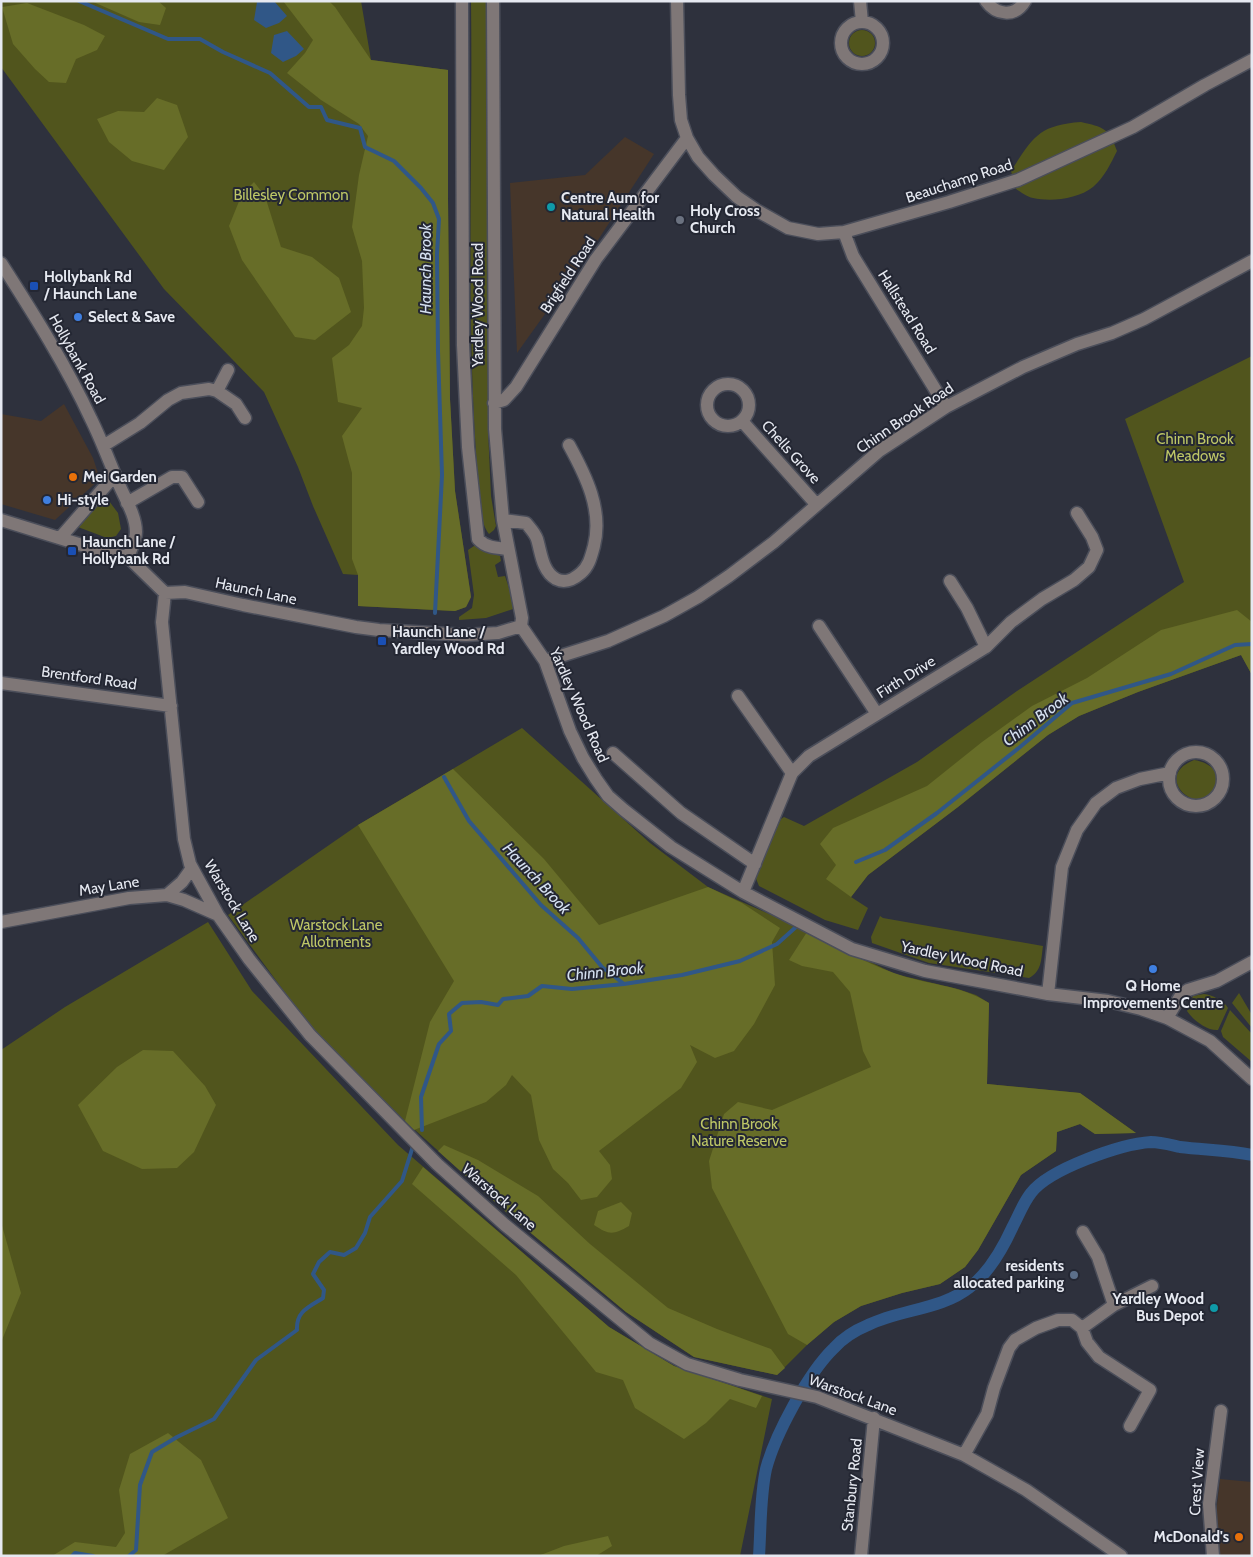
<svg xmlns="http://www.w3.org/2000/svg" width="1253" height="1557" font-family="Cabin,sans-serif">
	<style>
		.commercial { fill: #46362a }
		.green { fill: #51551d }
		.forest { fill: #676d28 }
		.water { fill: #305787 }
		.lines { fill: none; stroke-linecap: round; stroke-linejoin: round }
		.stream { stroke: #305787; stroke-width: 4 }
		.canal { stroke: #305787; stroke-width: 12 }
		.minor-casing { stroke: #4b4e5a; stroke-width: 15 }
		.minor { stroke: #7f7777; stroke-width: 12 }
		.culture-dot { fill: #0f9aa8; stroke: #242733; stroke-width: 2 }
		.worship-dot { fill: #6b7280; stroke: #242733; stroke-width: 2 }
		.transit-dot { fill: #1a4fb4; stroke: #242733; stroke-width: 2 }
		.shop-dot { fill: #3f7fe0; stroke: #242733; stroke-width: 2 }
		.food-dot { fill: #e8710a; stroke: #242733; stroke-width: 2 }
		.service-dot { fill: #5c6f8a; stroke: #242733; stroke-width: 2 }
		.labels { text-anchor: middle; stroke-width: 4; stroke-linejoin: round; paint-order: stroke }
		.street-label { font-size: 15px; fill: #e6e9f1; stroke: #242733 }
		.park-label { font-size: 15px; fill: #bec766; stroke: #242733 }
		.poi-label { font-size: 15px; font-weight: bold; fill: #e6e9f1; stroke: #242733; text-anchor: start }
		.water-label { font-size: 16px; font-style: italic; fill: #d5e0f0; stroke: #242733 }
	</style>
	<rect width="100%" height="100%" fill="#2e313d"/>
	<path class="commercial" d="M625 137 654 154 598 240 517 353 510 183 585 175Z
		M64 404 93 458 100 479 55 520 1 504V414L41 421Z
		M1220 1479 1252 1482V1556H1216V1514Z"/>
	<path class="green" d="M1 1H361L371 60 448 70V198L450 399 455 491 471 597 466 607 455 611 358 606V575L343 574 313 506 298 467 264 392 164 289 1 67Z
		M471 1H490L488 430 491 496 496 526 494 530 489 534C477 520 477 472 476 453 466 302 473 152 471 1Z
		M849 43a13 13 0 1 1 26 0a13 13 0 1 1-26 0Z
		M1081 122C1103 127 1109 128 1117 151 1111 163 1104 178 1093 187 1078 199 1051 202 1033 198 1027 197 1021 192 1016 189L1011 171C1033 137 1039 125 1081 122Z
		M1252 356V675L1241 655 1138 692 1079 716 1048 735 958 807 868 875 851 897 868 908 858 930 825 920 759 886 755 876 781 819 784 817 804 826 917 762 1017 691 1184 582 1125 419Z
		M106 497 118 513 121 529 116 536 107 538 78 527Z
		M477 544 500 556 501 561 495 565 498 577 505 576 512 597 513 609 486 618 459 620V617L472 608 474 595 468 550Z
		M522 728 650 843 708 887 801 928 895 974 958 989 976 995 989 1003 987 1084 1080 1093 1136 1133 1095 1134 1080 1124 1057 1132 1056 1151 1021 1175 978 1250 965 1267 940 1284 902 1293 861 1306 834 1322 807 1345 777 1375 694 1357 626 1312 514 1219 405 1121 308 1024 228 915 358 825Z
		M1194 760C1208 762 1224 772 1216 789 1203 820 1149 778 1194 760Z
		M880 916 883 918 1043 946C1041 960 1042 971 1029 978L929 963 872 943 871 937Z
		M208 922 252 991 398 1145 609 1327 674 1366 772 1399 740 1556H1V1050L65 1007Z
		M1239 993 1252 1015V1028L1232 1003Z
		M1204 994C1212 995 1224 1000 1228 1008L1218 1030C1207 1031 1193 1020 1187 1011L1193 996Z
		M1230 1010 1252 1034V1062L1223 1037 1221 1031Z"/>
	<path class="forest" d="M91 1H158L166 8 160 25 139 22Z
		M283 1H329L335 7 371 60 448 70V198L450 399 455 491 471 597 466 607 455 611 358 606V575L352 559V473L342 436 362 408 338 402 332 358 349 345 362 326 364 308 362 261 352 227 359 175 368 136 359 124 321 100 287 73 305 53 313 40Z
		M27 3 84 25 105 36 97 50 76 59 66 83 49 82 35 69 13 44 2 7Z
		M157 98 177 105 188 137 164 170 132 161 109 142 97 119 118 111 144 112Z
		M254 182 265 196 281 247 312 257 339 278 351 312 315 340 295 337 242 260 229 226 242 194Z
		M1237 610 1252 622V675L1241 655 1138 692 1079 716 1048 735 958 807 868 875 851 897 826 879 836 865 820 844 833 828 927 786 982 742 1032 706 1087 678 1161 630Z
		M453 769 544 859 599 925 708 887 742 903 780 928 772 942 775 985 754 1024 734 1051 715 1058 690 1045 697 1062 681 1088 599 1151 610 1165 612 1179 597 1197 581 1200 568 1183 553 1169 539 1140 531 1095 512 1075 506 1085 486 1102 414 1130 405 1121 430 1022 454 981 358 825Z
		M807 932C836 946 864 962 894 973 926 985 959 984 989 1003L987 1084 1080 1093 1136 1133 1095 1134 1080 1124 1057 1132 1056 1151 1021 1175 978 1250 965 1267 940 1284 902 1293 861 1306 834 1322 807 1345 788 1334 712 1188 709 1161 724 1114 738 1102 772 1110 871 1067 863 1051 850 992 833 972 802 966 789 960Z
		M143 1050 173 1051 205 1086 216 1105 194 1152 177 1168 142 1169 103 1151 78 1105 117 1067Z
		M444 1145 478 1160 538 1196 590 1244 668 1308 717 1329 771 1349 785 1368 777 1375 694 1357 626 1312 514 1219 438 1151Z
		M423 1167 609 1327 674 1366 762 1396 756 1408 730 1399 706 1423 684 1439 635 1408 623 1380 596 1372 516 1275 412 1184Z
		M621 1202 632 1213 629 1226C613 1235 609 1235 594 1225L598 1211Z
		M1 1222 21 1293 2 1340 1 1339Z
		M168 1433 201 1460 228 1518 162 1556H52L75 1542 116 1547 125 1533 119 1490 130 1454Z
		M608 1536 612 1546 596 1556H538L564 1546Z"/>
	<path class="water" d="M259 1H274L287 16 279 23 266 28 254 20 257 2Z
		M287 31 304 49 296 56 283 62 271 53 274 35Z"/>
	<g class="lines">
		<path class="stream" d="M79 1 168 39H200L223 52 270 73 309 107H321L327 120 360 128 365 147 394 161 421 188 433 203 439 219 437 254 438 351 442 475 435 613
			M444 777 469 821 541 905 578 938 602 967 624 984
			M856 862 885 850 937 813 1020 747 1072 703 1171 674 1235 645 1252 644
			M422 1130 421 1097 439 1044 451 1031 449 1014 462 1003 481 1002 498 1005 503 999 528 996 542 986 572 989 624 984 682 975 740 961 777 944 796 927
			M72 1556 75 1553 93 1556
			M129 1556 136 1550 140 1485 152 1452 177 1437 214 1419 256 1360 297 1330C296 1311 309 1307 323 1298L324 1290 313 1274 319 1262 330 1252 344 1255 356 1248 365 1233 370 1217 402 1181 413 1146"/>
		<path class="canal" d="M759 1556C761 1527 760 1497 766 1469 775 1435 808 1373 834 1348 843 1338 856 1330 868 1325 901 1309 941 1310 970 1287 990 1272 1003 1248 1013 1226 1019 1215 1023 1203 1031 1193 1049 1169 1121 1144 1151 1142 1160 1142 1171 1145 1180 1147 1204 1150 1228 1150 1252 1155"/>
		<defs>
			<path id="minor" d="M462 1 463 345 468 447 478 539C486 548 497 548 508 549
				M493 1 495 429 503 520 522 618 521 626 545 661 570 731 583 758 596 779 608 796 624 810 671 847 743 892 852 949 925 971 1048 994 1108 1001 1141 1009 1167 1018 1210 1041 1252 1079
				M677 1 679 95 681 120 687 138 698 157 714 175 737 197 756 210 788 228 818 234 844 232 949 202 1018 180 1133 127 1205 85 1252 60
				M860 1 862 22
				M986 1C996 15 1015 18 1025 1
				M841 43a21 21 0 1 1 42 0a21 21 0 1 1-42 0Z
				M844 232 853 256 946 407
				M1 263C33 313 66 365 91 419 101 439 109 461 118 482 124 497 136 515 136 532 136 540 131 549 128 557
				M707 405a21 21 0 1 1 42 0a21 21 0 1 1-42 0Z
				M217 391 228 370
				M494 403 504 400 516 387 596 259 687 138
				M742 421 816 504
				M103 446 140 423 168 400 181 393 209 389 217 391 236 404 245 418
				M127 503 172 477H182L198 502
				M1 520 111 554 128 557 165 593 185 592 243 605 356 627 379 630 466 635 498 633 521 626
				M503 520 526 523C530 528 535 533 537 539 541 552 542 571 556 579 566 584 574 579 581 573 589 566 591 557 594 546 603 510 586 476 569 445
				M60 538 115 475
				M950 581 967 608 986 647
				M165 593 162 622 184 839 190 864 218 915 249 959 310 1035 437 1164 505 1225 649 1343 687 1364 740 1380 817 1397 964 1455 1026 1490 1121 1556
				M819 626 877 714
				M545 661 608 641 664 616 698 597 729 576 774 542 879 451 946 407 1023 367 1077 344 1112 333 1144 319 1252 261
				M1 683 171 706
				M738 696 792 773
				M1169 779a27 27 0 1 1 54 0a27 27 0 1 1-54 0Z
				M613 753 681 813 755 864
				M743 892 792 773 809 756 986 647 1011 622 1042 599 1074 580 1089 567 1097 550 1092 537 1077 513
				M167 895 182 882 192 868
				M1 922 129 898 167 895 184 900 218 915
				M1048 994 1062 867 1077 830 1096 803 1116 788 1140 779 1170 773
				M1167 1018 1181 995 1188 990 1217 981 1252 962
				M1114 1305 1152 1286
				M1082 1328 1114 1305 1098 1257 1083 1232
				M964 1455 987 1414 994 1388 1009 1348 1015 1340 1036 1328 1058 1320H1072L1082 1328 1087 1342 1099 1357 1150 1390 1130 1426
				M861 1556 874 1418
				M1213 1556 1209 1504 1221 1411"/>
		</defs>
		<use href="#minor" class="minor-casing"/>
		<use href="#minor" class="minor"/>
	</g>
	<g class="culture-dot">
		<circle cx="551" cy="207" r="5"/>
		<circle cx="1214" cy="1308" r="5"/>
	</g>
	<circle class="worship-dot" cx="680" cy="220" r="5"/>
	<g class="transit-dot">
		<rect x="29" y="281" width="10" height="10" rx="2.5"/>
		<rect x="67" y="546" width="10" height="10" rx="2.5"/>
		<rect x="377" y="636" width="10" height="10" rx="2.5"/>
	</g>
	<g class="shop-dot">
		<circle cx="78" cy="317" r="5"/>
		<circle cx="47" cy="500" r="5"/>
		<circle cx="1153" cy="969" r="5"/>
	</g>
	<g class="food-dot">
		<circle cx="73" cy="477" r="5"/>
		<circle cx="1239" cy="1537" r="5"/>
	</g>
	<circle class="service-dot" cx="1074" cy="1275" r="5"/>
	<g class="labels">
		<g class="street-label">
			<text transform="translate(959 181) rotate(-18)" y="5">Beauchamp Road</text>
			<text transform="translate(568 275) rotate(-57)" y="5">Brigfield Road</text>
			<text transform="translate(478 305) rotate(-90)" y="5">Yardley Wood Road</text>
			<text transform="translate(907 312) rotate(58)" y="5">Hallstead Road</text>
			<text transform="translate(77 359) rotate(61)" y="5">Hollybank Road</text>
			<text transform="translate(905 418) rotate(-34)" y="5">Chinn Brook Road</text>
			<text transform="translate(791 452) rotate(48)" y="5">Chells Grove</text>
			<text transform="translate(256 591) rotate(12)" y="5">Haunch Lane</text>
			<text transform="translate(906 677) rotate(-32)" y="5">Firth Drive</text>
			<text transform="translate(89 678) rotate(8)" y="5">Brentford Road</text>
			<text transform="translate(579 705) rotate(66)" y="5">Yardley Wood Road</text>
			<text transform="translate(109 886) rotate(-9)" y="5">May Lane</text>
			<text transform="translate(232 901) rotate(59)" y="5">Warstock Lane</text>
			<text transform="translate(962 959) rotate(12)" y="5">Yardley Wood Road</text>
			<text transform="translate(499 1197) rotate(41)" y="5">Warstock Lane</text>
			<text transform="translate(853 1395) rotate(20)" y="5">Warstock Lane</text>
			<text transform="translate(1197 1482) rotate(-86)" y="5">Crest View</text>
			<text transform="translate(852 1485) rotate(-84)" y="5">Stanbury Road</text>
		</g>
		<g class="park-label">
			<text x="291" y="200">Billesley Common</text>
			<text x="1195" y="444">Chinn Brook<tspan x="1195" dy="17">Meadows</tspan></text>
			<text x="336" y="930">Warstock Lane<tspan x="336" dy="17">Allotments</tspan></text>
			<text x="739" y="1129">Chinn Brook<tspan x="739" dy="17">Nature Reserve</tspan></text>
		</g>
		<g class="poi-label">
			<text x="561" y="203">Centre Aum for<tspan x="561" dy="17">Natural Health</tspan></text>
			<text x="690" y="216">Holy Cross<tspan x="690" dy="17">Church</tspan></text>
			<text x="44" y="282">Hollybank Rd<tspan x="44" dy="17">/ Haunch Lane</tspan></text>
			<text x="88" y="322">Select &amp; Save</text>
			<text x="83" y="482">Mei Garden</text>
			<text x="57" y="505">Hi-style</text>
			<text x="82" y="547">Haunch Lane /<tspan x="82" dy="17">Hollybank Rd</tspan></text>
			<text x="392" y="637">Haunch Lane /<tspan x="392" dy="17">Yardley Wood Rd</tspan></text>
			<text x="1153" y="991" text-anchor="middle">Q Home<tspan x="1153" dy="17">Improvements Centre</tspan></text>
			<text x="1064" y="1271" text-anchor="end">residents<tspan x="1064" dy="17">allocated parking</tspan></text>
			<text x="1204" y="1304" text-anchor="end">Yardley Wood<tspan x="1204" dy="17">Bus Depot</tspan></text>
			<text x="1229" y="1542" text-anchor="end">McDonald's</text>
		</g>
		<g class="water-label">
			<text transform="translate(425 269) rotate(-90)" y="6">Haunch Brook</text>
			<text transform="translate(1035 719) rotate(-37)" y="6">Chinn Brook</text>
			<text transform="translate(537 878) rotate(47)" y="6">Haunch Brook</text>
			<text transform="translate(605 971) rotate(-6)" y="6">Chinn Brook</text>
		</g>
	</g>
	<rect width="1253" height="1557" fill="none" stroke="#e6e9f1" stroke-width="5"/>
</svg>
